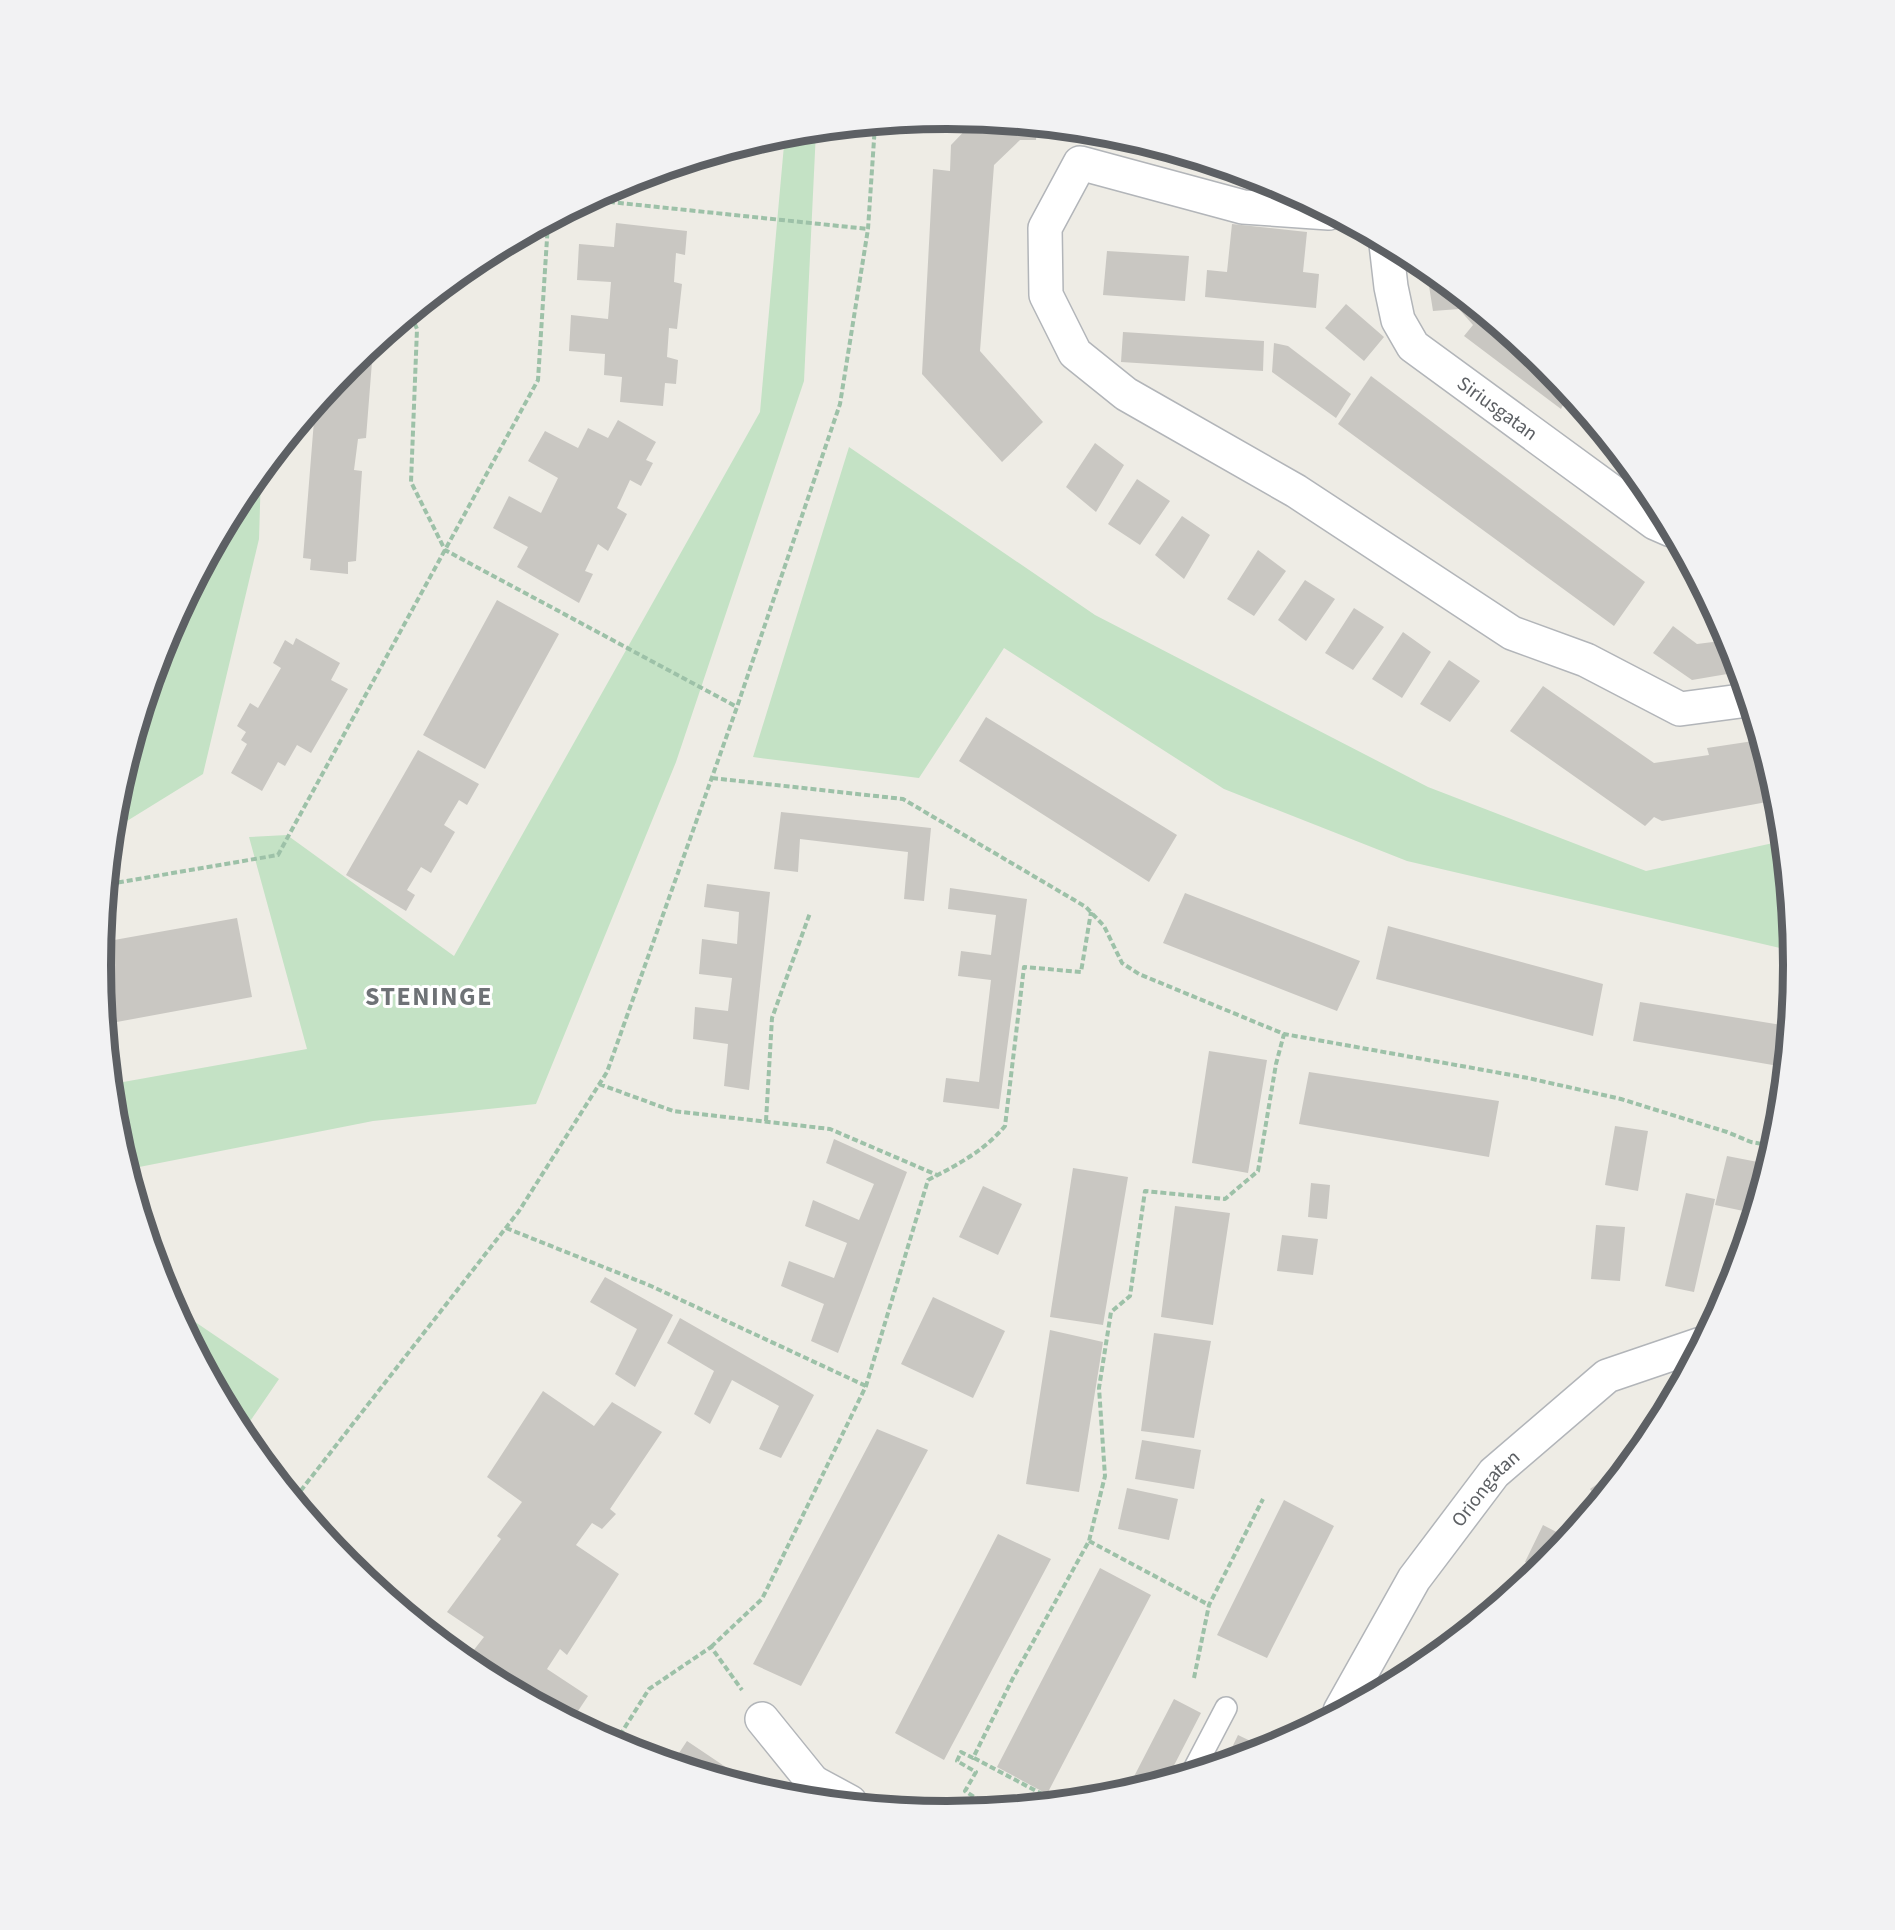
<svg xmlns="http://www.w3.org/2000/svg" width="1895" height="1930" font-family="'Source Sans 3',sans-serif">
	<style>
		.green { fill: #c4e2c5 }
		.building { fill: #c9c7c2 }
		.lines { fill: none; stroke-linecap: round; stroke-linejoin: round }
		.service-casing { stroke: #b2b5b9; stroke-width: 24 }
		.minor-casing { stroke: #b2b5b9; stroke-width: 36 }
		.path { stroke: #9dc1a8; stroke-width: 4; stroke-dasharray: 6 3; stroke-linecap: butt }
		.service { stroke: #fff; stroke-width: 21 }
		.minor { stroke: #fff; stroke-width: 33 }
		.labels { text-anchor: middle; stroke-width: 6; stroke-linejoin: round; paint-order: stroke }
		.street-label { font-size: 20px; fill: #5d6064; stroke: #fff }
		.district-label { font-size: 26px; font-weight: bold; letter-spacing: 1.5px; fill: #6e7276; stroke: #fff }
		.rim { fill: none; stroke: #5d6064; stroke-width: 8 }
	</style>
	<rect width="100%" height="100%" fill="#eeece5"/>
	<path class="green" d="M816 131 804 381 676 762 536 1104 373 1121 129 1169 117 1130 112 1084 307 1049 249 837 287 835 454 956 760 412 785 134Z
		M849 447 1095 615 1428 787 1646 871 1782 841 1793 951 1407 861 1224 789 1004 648 919 778 753 757Z
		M261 473 259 539 203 774 114 829 117 799 165 641 243 494Z
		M176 1309 279 1379 242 1433Z"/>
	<path class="building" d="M974 121 1037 127 1036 140H1020L994 165 980 351 1043 422 1002 462 922 374 933 169 950 171 951 145Z
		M1272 183 1310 203 1270 199Z
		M616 223 687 231 685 255 676 253 674 282 682 284 677 329 669 328 667 357 678 360 676 384 665 383 663 406 620 402 622 377 604 375 605 354 569 351 571 315 608 319 611 282 577 280 579 244 614 247Z
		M1232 224 1307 232 1303 272 1319 274 1316 308 1205 297 1207 270 1227 272Z
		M1107 251 1189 256 1185 301 1103 295Z
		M1426 267 1547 366 1587 416 1565 401 1561 409 1464 336 1473 325 1459 309 1433 311Z
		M1346 304 1384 337 1364 361 1325 328Z
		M1123 332 1264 341 1263 371 1121 362Z
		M1274 343 1288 346 1351 394 1336 418 1272 372Z
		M370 349H373L366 438 358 439 354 470 362 471 356 561 348 562V574L310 570 311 559 303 558 315 408 349 366Z
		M1371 376 1645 582 1614 626 1338 424Z
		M618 420 656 442 646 460 653 463 641 486 630 480 617 508 627 514 608 551 598 544 585 571 593 574 579 603 517 567 528 547 493 528 509 496 541 513 558 478 528 461 545 431 578 448 588 428 608 438Z
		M1095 443 1124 465 1096 512 1066 487Z
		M1137 479 1170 501 1140 545 1108 524Z
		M1182 516 1210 535 1184 579 1155 555Z
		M1258 550 1286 571 1254 616 1227 599Z
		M1305 580 1335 599 1306 641 1278 620Z
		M497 600 559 634 485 769 423 735Z
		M1354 608 1384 627 1353 670 1325 653Z
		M1673 626 1697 644 1729 640 1739 672 1692 680 1653 653Z
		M1403 632 1431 652 1402 698 1372 679Z
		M296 638 340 663 331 680 348 689 311 753 297 745 285 766 278 762 262 791 231 773 247 744 241 740 246 732 237 726 250 703 258 708 281 668 273 663 285 640 293 645Z
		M1449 660 1480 681 1450 722 1420 704Z
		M1543 686 1654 763 1709 755 1707 748 1760 740 1778 800 1662 821 1654 817 1645 826 1510 731Z
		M986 717 1177 835 1149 882 959 761Z
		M418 750 479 784 467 805 459 800 444 825 455 832 431 873 421 867 407 890 415 895 406 911 346 875Z
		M781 812 931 828 924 901 904 899 908 852 800 839 798 872 774 869Z
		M707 884 770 892 749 1090 724 1086 728 1044 693 1039 695 1007 728 1011 732 978 699 974 702 939 737 944 739 912 704 907Z
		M950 888 1027 899 999 1109 943 1102 946 1078 979 1082 991 980 958 976 961 951 991 955 996 915 948 909Z
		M1185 893 1360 961 1337 1011 1163 943Z
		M237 918 252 997 106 1024 101 965 103 942Z
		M1388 926 1603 984 1593 1036 1376 979Z
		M1640 1002 1788 1026 1784 1067 1633 1041Z
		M1209 1051 1267 1060 1248 1173 1192 1163Z
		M1309 1072 1499 1101 1489 1157 1299 1124Z
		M1615 1126 1648 1131 1638 1191 1605 1185Z
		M834 1139 907 1172 838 1353 811 1341 824 1304 781 1286 789 1261 834 1278 847 1243 805 1226 813 1200 859 1220 874 1184 826 1163Z
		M1727 1156 1768 1164 1753 1213 1715 1205Z
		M1073 1168 1128 1177 1103 1325 1050 1317Z
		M1311 1183 1330 1185 1327 1219 1308 1217Z
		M983 1186 1022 1204 998 1255 959 1237Z
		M1686 1193 1715 1199 1694 1292 1665 1286Z
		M1175 1206 1230 1213 1213 1325 1161 1317Z
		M1596 1225 1625 1227 1620 1281 1591 1279Z
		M1282 1235 1318 1239 1313 1275 1277 1271Z
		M605 1277 673 1315 635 1387 615 1374 637 1329 590 1302Z
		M933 1297 1005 1331 973 1398 901 1364Z
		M680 1318 814 1395 781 1458 759 1449 779 1406 732 1380 710 1424 694 1414 714 1371 667 1343Z
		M1050 1330 1103 1342 1079 1492 1026 1484Z
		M1154 1333 1211 1341 1194 1438 1141 1431Z
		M543 1391 594 1426 612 1402 662 1432 610 1509 616 1514 602 1529 592 1523 576 1545 619 1574 567 1655 560 1649 547 1669 588 1696 572 1720 477 1669 466 1660 484 1637 447 1612 501 1539 497 1536 522 1502 487 1477Z
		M877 1429 928 1450 801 1686 753 1664Z
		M1142 1440 1201 1450 1194 1489 1135 1479Z
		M1619 1469 1621 1472 1598 1501 1590 1489Z
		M1127 1488 1178 1499 1169 1540 1118 1529Z
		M1284 1500 1334 1526 1267 1658 1217 1635Z
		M1543 1525 1568 1538 1540 1569 1525 1562Z
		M998 1534 1051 1559 944 1760 895 1733Z
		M1100 1568 1151 1595 1047 1794 997 1767Z
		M1517 1574 1528 1579 1506 1597Z
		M1174 1699 1201 1713 1167 1779 1126 1792Z
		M1238 1735 1267 1749 1225 1762Z
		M687 1741 748 1782 755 1788 673 1762Z"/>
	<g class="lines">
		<defs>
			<path id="service" d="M1193 1771 1226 1708"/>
			<g id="minor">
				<path d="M1329 213 1243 207 1080 163 1045 228 1046 295 1075 353 1126 394 1296 491 1512 633 1586 660 1680 709 1748 700"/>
				<path id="s1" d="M1386 244 1391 287 1398 320 1413 346 1655 523 1671 530"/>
				<path id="s2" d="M1340 1711 1414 1579 1494 1473 1607 1376 1701 1344"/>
				<path d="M762 1719 813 1782"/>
				<path d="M802 1798 813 1782 850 1802"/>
			</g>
		</defs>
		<use href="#service" class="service-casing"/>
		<use href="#minor" class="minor-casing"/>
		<path class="path" d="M591 200 868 229
			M411 315 417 329 411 482 445 550 737 707
			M712 778 903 799 1086 907 1104 926 1122 963 1139 974 1284 1034 1528 1078 1621 1099 1727 1132 1751 1142 1773 1146
			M109 884 278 855 538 380 548 223
			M599 1084 673 1111 830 1129 937 1175
			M766 1121 772 1018 810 913
			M506 1228 651 1286 866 1386
			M295 1498 519 1211 607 1072 737 707 840 404 868 229 875 125
			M1089 1541 1209 1605
			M711 1647 762 1599 866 1386 928 1180C957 1165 984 1151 1005 1126L1024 967 1081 972 1091 912
			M1194 1678 1209 1605 1263 1499
			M615 1743 649 1689 711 1647 742 1690
			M974 1758 1055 1801
			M978 1809 982 1802 965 1791 976 1772 957 1761 961 1752 973 1758 1013 1678 1089 1541 1105 1476 1099 1388 1111 1312 1130 1296 1145 1191 1225 1199 1258 1171 1276 1064 1284 1034"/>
		<use href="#service" class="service"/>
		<use href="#minor" class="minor"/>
	</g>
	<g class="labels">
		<g class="street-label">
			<text dy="7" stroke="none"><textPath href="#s1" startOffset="212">Siriusgatan</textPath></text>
			<text dy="7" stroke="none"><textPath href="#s2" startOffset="267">Oriongatan</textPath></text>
		</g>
		<g class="district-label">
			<text x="429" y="1005">STENINGE</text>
		</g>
	</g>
	<path d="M0 0H1895V1930H0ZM111 965a836 836 0 1 1 1672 0a836 836 0 1 1-1672 0Z" fill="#f2f2f3" fill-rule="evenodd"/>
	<path class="rim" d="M111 965a836 836 0 1 1 1672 0a836 836 0 1 1-1672 0Z"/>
</svg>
